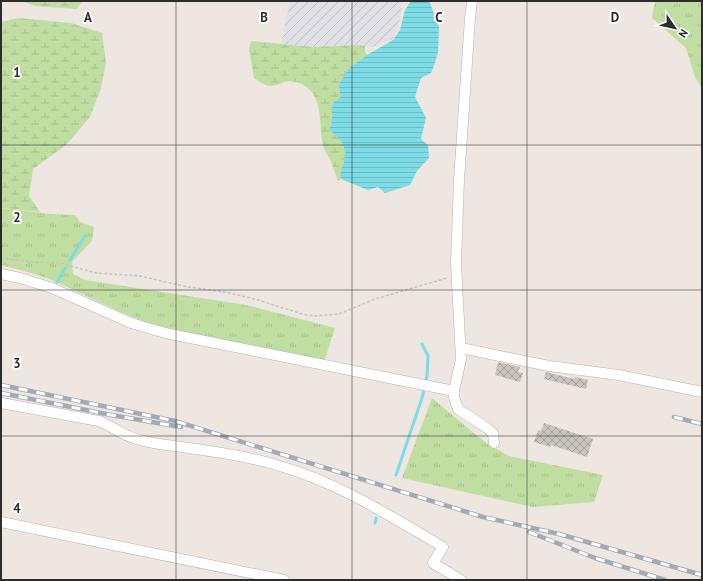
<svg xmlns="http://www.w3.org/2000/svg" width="703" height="581" font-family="'PT Sans',sans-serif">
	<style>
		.industrial { fill: url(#industrial-furrows) }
		.grass { fill: url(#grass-tufts) }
		.wetland { fill: url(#wetland-marsh) }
		.water { fill: url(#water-rules) }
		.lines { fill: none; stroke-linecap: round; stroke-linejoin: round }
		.stream { stroke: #7ddce5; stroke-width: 3 }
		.building { fill: url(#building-cross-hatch) }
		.minor-casing { stroke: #b1b5bc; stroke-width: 11 }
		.path { stroke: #c4c4c4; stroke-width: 1.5; stroke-dasharray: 3 2; stroke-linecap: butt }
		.minor { stroke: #fff; stroke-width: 10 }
		.rail-casing { stroke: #a3a9b5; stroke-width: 4.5 }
		.rail { stroke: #fff; stroke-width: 3; stroke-dasharray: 9; stroke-linecap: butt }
		.grid { fill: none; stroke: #2d2d2d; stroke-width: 1; stroke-opacity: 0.55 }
		.grid-label { font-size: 13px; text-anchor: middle; font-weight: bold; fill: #2d2d2d; stroke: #fff; stroke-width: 4; stroke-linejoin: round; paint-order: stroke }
	</style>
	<defs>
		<pattern id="industrial-furrows" width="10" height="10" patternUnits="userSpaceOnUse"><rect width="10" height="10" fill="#e1e0e6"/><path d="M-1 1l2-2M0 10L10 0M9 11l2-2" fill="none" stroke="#c1c0c6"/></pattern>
		<pattern id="grass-tufts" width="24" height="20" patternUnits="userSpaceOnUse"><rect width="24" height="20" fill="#c1dea2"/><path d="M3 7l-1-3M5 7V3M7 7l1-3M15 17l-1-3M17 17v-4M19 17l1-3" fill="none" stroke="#a6bf8c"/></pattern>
		<pattern id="wetland-marsh" width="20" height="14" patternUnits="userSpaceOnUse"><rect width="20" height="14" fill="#c1dea2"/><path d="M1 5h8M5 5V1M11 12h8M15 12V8" fill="none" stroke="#a6bf8c"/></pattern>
		<pattern id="water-rules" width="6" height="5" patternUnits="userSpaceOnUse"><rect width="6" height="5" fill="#7ddce5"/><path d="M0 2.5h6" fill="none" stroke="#6cbdc5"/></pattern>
		<pattern id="building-cross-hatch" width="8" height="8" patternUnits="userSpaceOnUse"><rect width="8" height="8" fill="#c9c4bf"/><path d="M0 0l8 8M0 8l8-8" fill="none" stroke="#a4a09c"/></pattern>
	</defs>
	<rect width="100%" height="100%" fill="#ede6e1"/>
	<path class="industrial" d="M290 1H403L398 29 392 39 372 47 360 45 313 47 281 44Z"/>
	<path class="grass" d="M655 1H702V88L695 77 686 48 652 18Z
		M1 208 51 214 75 215 80 222 94 227 92 241 72 262 73 274 85 280 246 305 335 328 324 362 243 346 155 326 123 313 52 280 35 274 1 265Z
		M432 398 486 443 509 456 603 475 594 502 533 507 402 478Z"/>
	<path class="wetland" d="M22 1H82L77 9 35 6Z
		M18 18 71 23 102 33 106 63 101 88 90 117 66 145 33 169 29 196 40 212 1 208V22Z
		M251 41 313 47 360 45 365 46V52L367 55 348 69 339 84 340 97 332 104V120L329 130C340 138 348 147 344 161 342 168 341 172 341 179L338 181C336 175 333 168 331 161 328 156 324 150 323 145 318 122 325 90 296 82 278 77 277 96 254 78L249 49Z"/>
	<path class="water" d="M411 1H427L430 3 439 27 438 52 435 63 431 73 421 78 415 97 426 118 421 139 428 145 429 158 417 171 410 185 385 193 378 187 368 190 341 179C340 172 342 168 344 161 348 147 340 138 329 130L332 120V104L340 97 339 84 348 69 367 55 393 40 400 30 405 10Z"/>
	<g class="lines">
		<path class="stream" d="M70 260 85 236
			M57 282 65 268
			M396 475 422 398 427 376 428 356 422 344
			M375 523 376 518"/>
	</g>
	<path class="building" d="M498 362 520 367 518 372 523 373 520 382 495 375Z
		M546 372 574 379 575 377 588 380 586 389 544 379Z
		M544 423 593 439 587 457 551 445 550 447 534 442 538 430 541 431Z"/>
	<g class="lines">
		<defs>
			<path id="minor" d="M472 1 470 18 459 180 456 263 461 359 454 391V397L458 409 487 428 493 433 494 443
				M1 274 20 278 52 288 131 323 165 333 454 391
				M461 348 549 366 619 375 702 392
				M1 403 99 421C112 426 123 436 137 439 151 444 167 445 182 447 215 452 248 456 280 466 339 483 390 516 443 547L433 563 461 580
				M1 522 284 580"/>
		</defs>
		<use href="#minor" class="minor-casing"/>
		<path class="path" d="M1 258 32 262 60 263 96 273 140 276 188 287 225 292 255 299 302 314 314 316 339 314 375 299 447 278"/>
		<use href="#minor" class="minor"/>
		<defs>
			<path id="rail" d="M1 385 175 421 483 517 559 534 702 575
				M1 393 111 415 181 427
				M674 417 702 424
				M529 532 595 558 665 580"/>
		</defs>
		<use href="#rail" class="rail-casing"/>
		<use href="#rail" class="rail"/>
	</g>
	<path class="grid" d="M176 1V580M352 1V580M527 1V580M1 145H702M1 290H702M1 436H702"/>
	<g class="grid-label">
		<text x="88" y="22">A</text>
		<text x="264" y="22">B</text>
		<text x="439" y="22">C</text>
		<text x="615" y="22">D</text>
		<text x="17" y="77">1</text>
		<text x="17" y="222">2</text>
		<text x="17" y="368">3</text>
		<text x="17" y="513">4</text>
	</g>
	<rect width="703" height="581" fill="none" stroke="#2d2d2d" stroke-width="4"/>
	<g transform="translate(675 28) rotate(124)" stroke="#ffffff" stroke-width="3" paint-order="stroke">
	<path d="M0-3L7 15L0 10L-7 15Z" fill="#2d2d2d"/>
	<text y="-6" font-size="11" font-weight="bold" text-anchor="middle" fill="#2d2d2d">N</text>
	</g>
</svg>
